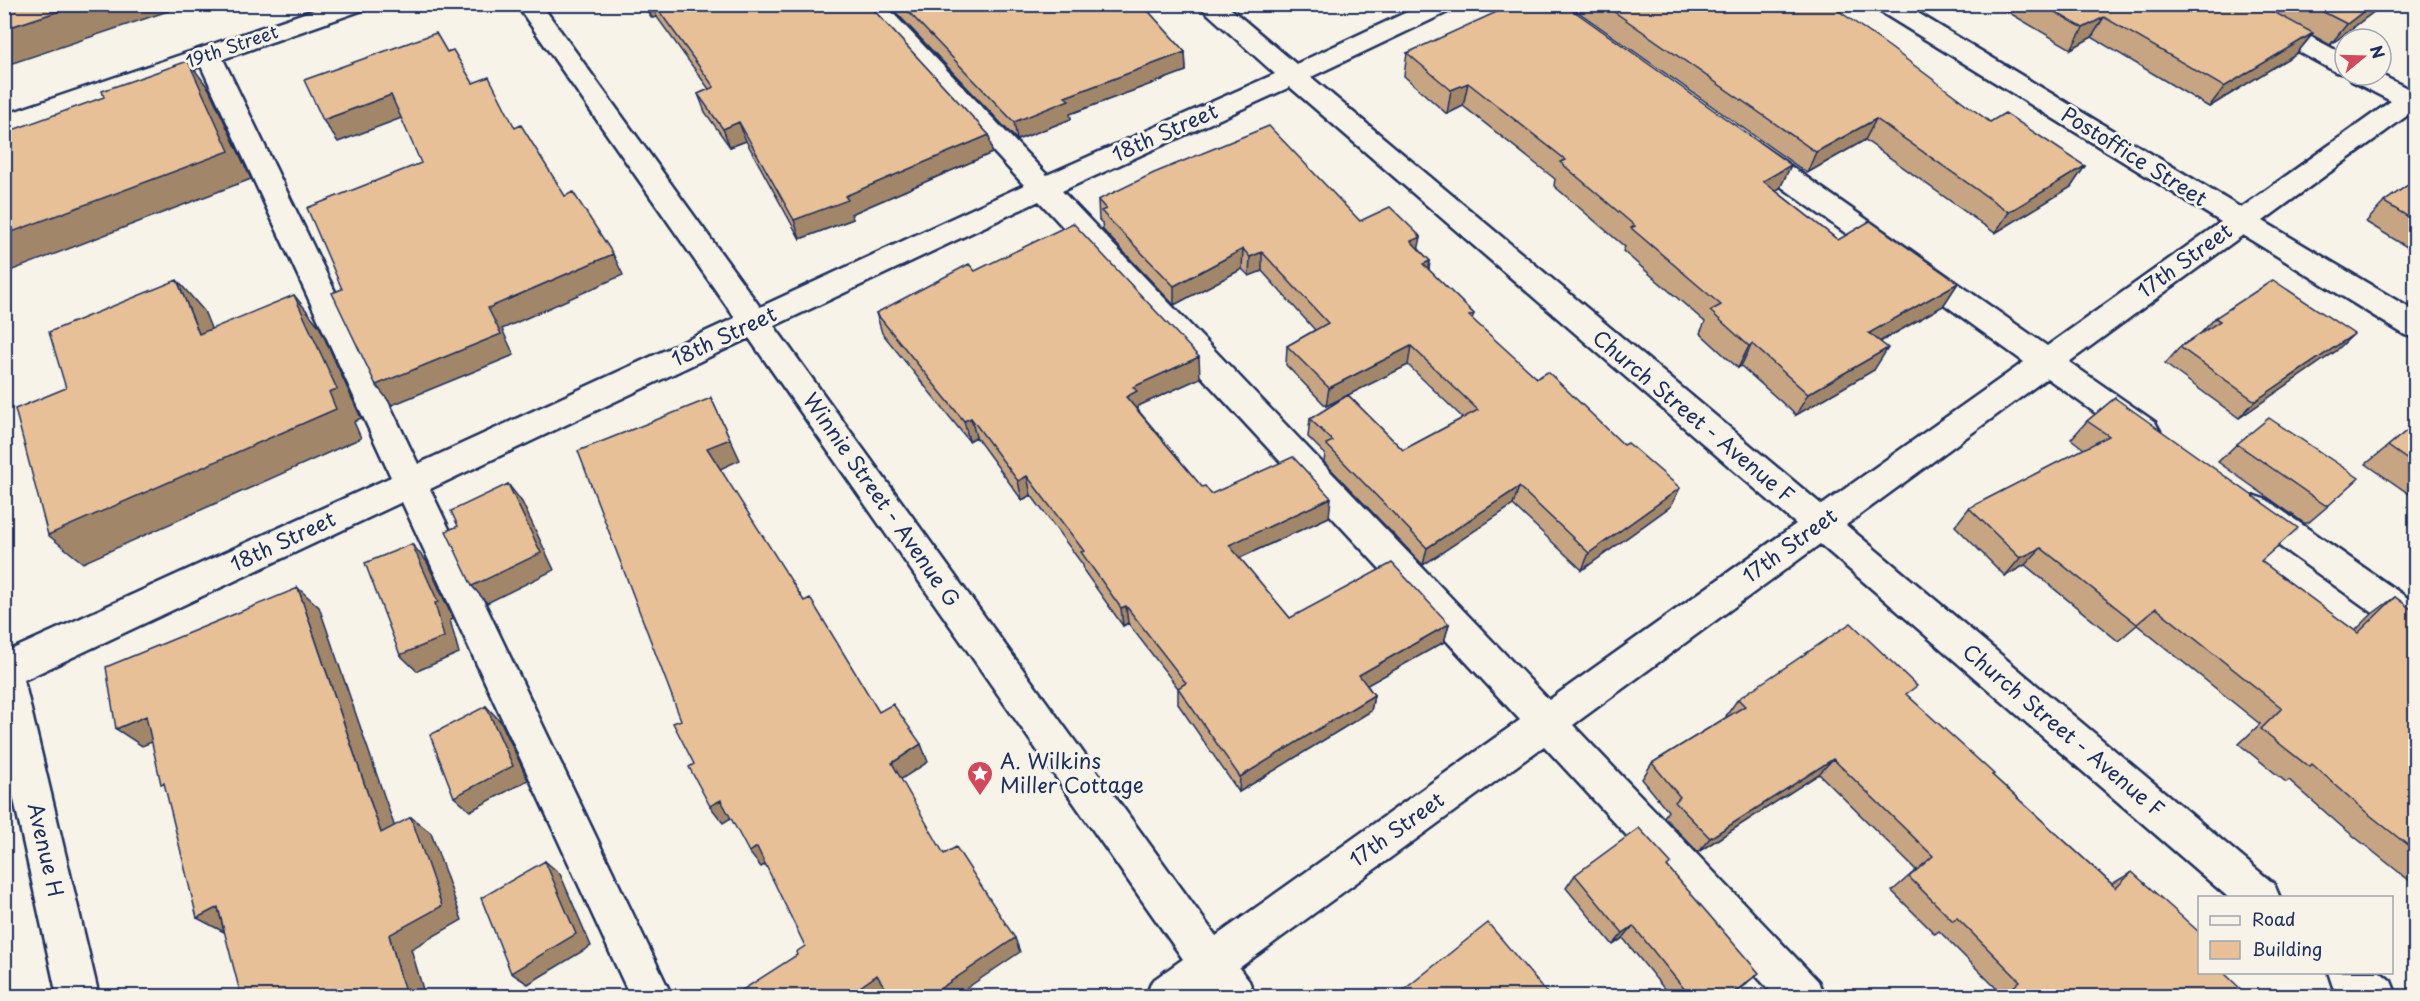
<svg xmlns="http://www.w3.org/2000/svg" width="2420" height="1001" font-family="'Playpen Sans',sans-serif">
	<style>
		.lines { fill: none; stroke-linecap: round; stroke-linejoin: round }
		.minor-casing { stroke: #1b2f5e; stroke-width: 5 }
		.minor { fill: #f7f3e8; fill-rule: evenodd }
		.wall { fill: #c7a583; stroke: #1b2f5e; stroke-width: 1.5; fill-rule: evenodd }
		.shaded-wall { fill: #a2866a; stroke: #1b2f5e; stroke-width: 1.5 }
		.building { fill: #e7c098; stroke: #1b2f5e; stroke-width: 1.5 }
		.labels { text-anchor: middle; stroke-width: 6; stroke-linejoin: round; paint-order: stroke }
		.far-street-label { font-size: 18px; fill: #1b2f5e; stroke: #f7f3e8 }
		.street-label { font-size: 21px; fill: #1b2f5e; stroke: #f7f3e8 }
		.poi-label { font-size: 21px; fill: #1b2f5e; stroke: #f7f3e8; text-anchor: start }
	</style>
	<rect width="100%" height="100%" fill="#f7f3e8"/>
	<filter id="ink" filterUnits="userSpaceOnUse"><feTurbulence type="fractalNoise" baseFrequency=".0167" numOctaves="2"/><feDisplacementMap in="SourceGraphic" scale="12" xChannelSelector="R" yChannelSelector="G"/><feConvolveMatrix kernelMatrix="1 2 1 2 8 2 1 2 1" color-interpolation-filters="sRGB"/></filter>
	<g filter="url(#ink)">
		<g class="lines">
			<defs>
				<path id="minor" d="M331 4H369L366 9 223 59 418 464 735 318 516 4H541L760 307 1024 185 858 4H884L1047 175 1275 74 1197 4H1225L1296 64 1424 4H1457L1454 9 1311 77 1822 505 2024 362 1739 156 1735 150 1739 144 1749 141 1759 144 2047 346 2221 222 1876 9 1873 4H1903L2241 208 2391 101 2352 81 2348 75H2381L2409 89 2416 88V112H2412L2263 221 2416 312V338L2405 335 2243 235 2069 362 2155 422 2160 431 2155 440 2144 444 2133 440 2047 378 1846 525 2274 884 2280 898H2229L1820 544 1573 725 1818 981 1824 996H1775L1544 746 1239 968 1249 981 1255 996H1209L1207 992 1201 996H1146L1152 981 1183 959 749 338 430 489 672 996H630L402 502 24 680 99 996H57L4 754V653L391 477 201 66 4 134V115ZM1290 87 1796 524 1549 700 1062 191ZM1039 201 1520 720 1216 936 774 326Z
					M2217 4H2249L2345 55V74L2336 72 2220 9Z
					M2255 496 2267 500 2416 604V639L2404 635 2243 520 2238 510 2243 500Z
					M2328 972H2380L2391 981 2397 996H2345L2333 987Z"/>
			</defs>
			<use href="#minor" class="minor-casing"/>
			<use href="#minor" class="minor"/>
		</g>
		<path class="wall" d="M642 4H868L989 135 992 153 851 214 853 219 800 239 746 141 730 147 705 112 698 94 709 89 657 17 652 18Z
			M888 4H1142L1185 52 1186 71 1070 114 1071 119 1017 140Z
			M1567 4H1821L1990 122 2085 166 2071 187 1995 233 1865 140 1807 173Z
			M1994 4H2384L2330 45 2312 35 2297 53 2209 107 2092 37 2071 49Z
			M1407 53 1791 165 1780 188 1776 191 1838 240 1958 283 1943 306 1880 342 1874 370 1796 415 1741 366 1738 368 1700 333 1705 322 1623 251 1625 247 1554 186 1555 179 1463 106 1447 114 1404 76Z
			M2415 180V252L2366 222 2384 202Z
			M1098 200 1360 221 1419 249 1430 261 1429 270 1474 314 1472 319 1671 506 1582 570 1513 505 1423 565 1324 462 1325 454 1308 437 1310 419 1348 395 1326 406 1286 365 1287 346 1315 330 1262 271 1249 276 1242 269 1174 305 1103 230 1102 223 1099 220ZM1408 365 1463 418 1403 450 1348 395Z
			M975 271 1200 378 1138 406V410L1202 487 1211 494 1329 517 1240 558 1290 618 1449 624 1444 642 1367 685 1374 695 1371 711 1239 792 1178 704V688L1128 623 1123 626 1084 571 1083 565 1031 495 1022 500 976 437 969 441 882 333 876 313Z
			M2215 318 2336 351 2239 418 2165 364 2180 347 2201 333Z
			M2115 398 2261 561 2355 631 2372 614 2395 597 2415 612V885L2341 826 2289 780 2286 782 2239 744 2260 724 2137 625 2118 641 2025 565 2005 576 1955 526 1969 508 2084 449 2071 439 2087 421Z
			M2415 424V498L2366 464Z
			M2237 444 2329 505 2308 523H2304L2218 462Z
			M1908 696 1992 775 2112 884 2132 872 2199 972 2248 996H1996L2000 992 1939 931 1935 934 1892 891 1916 870 1819 774 1698 852 1664 817 1668 811 1642 779 1652 763 1727 717 1726 716 1738 699Z
			M1668 867 1747 984 1731 996H1670L1623 938 1613 945 1566 888 1575 875Z"/>
		<path class="shaded-wall" d="M81 4H189L7 65 4 62V29Z
			M646 4H652L657 17 652 18Z
			M2373 4H2384L2330 45 2347 24Z
			M2104 17 2092 37 2071 49 2083 28Z
			M2313 33 2297 53 2209 107 2224 87Z
			M1185 52 1186 71 1070 114 1071 119 1017 140 1014 122 1065 97Z
			M188 61 209 89 251 179 5 273 4 272V235Z
			M1468 83 1463 106 1447 114 1451 90Z
			M391 95 404 117 338 142 323 120Z
			M1876 119 1865 140 1807 173 1816 152Z
			M739 122 746 141 730 147 723 129Z
			M989 135 992 153 851 214 853 219 800 239 794 220 845 196Z
			M1791 165 1780 188 1753 204 1763 181Z
			M2085 166 2071 187 1995 233 2009 212Z
			M1421 237 1417 256 1411 241Z
			M1243 249 1242 269 1174 305V286Z
			M1262 252V271L1249 276 1250 257Z
			M613 254 623 275 502 329 514 355 392 405 376 385 488 308Z
			M1430 261 1427 280 1423 264Z
			M177 280 204 311 226 365 199 334Z
			M1958 283 1943 306 1856 355 1869 333Z
			M294 295 319 326 361 418 354 422 361 438 83 563 48 535Z
			M2354 334 2336 351 2239 418 2255 401Z
			M1752 344 1741 366 1738 368 1749 346Z
			M1411 346 1408 365 1326 406 1329 388Z
			M1888 348 1874 370 1796 415 1808 394Z
			M1199 357 1200 378 1138 406V411L1126 397 1133 387Z
			M711 398 740 460 718 470 707 448Z
			M971 418 976 437 969 441 964 421Z
			M1027 476 1031 495 1022 500 1018 481Z
			M508 484 522 502 554 570 487 603 472 586Z
			M1519 487 1513 505 1423 565 1427 548Z
			M1680 488 1671 506 1582 570 1589 553Z
			M1331 498 1329 517 1228 563 1229 545Z
			M412 544 427 562 453 619 450 620 459 653 417 671 400 655Z
			M2041 548 2025 565 2005 576 2020 558Z
			M298 588 319 607 402 848 381 833Z
			M1126 606 1128 623 1123 626 1121 608Z
			M1449 624 1444 642 1355 692 1359 675Z
			M1374 695 1371 711 1239 792 1240 777Z
			M486 706 501 722 528 780 470 811 454 797Z
			M146 716 172 734 142 746 116 729Z
			M921 744 928 762 900 780 892 763Z
			M1833 759 1819 774 1698 852 1710 838Z
			M721 800 734 816 723 823 710 806Z
			M411 817 431 833 462 920 411 949 425 996H406L389 935Z
			M757 847 768 863 761 867 749 852Z
			M545 861 560 874 591 946 528 984 511 973Z
			M218 907 224 932 197 918Z
			M1633 926 1623 938 1613 945 1623 933Z
			M1015 938 1020 952 955 996H929Z
			M1759 973 1731 996H1729Z
			M877 975 887 988 875 996H847Z
			M513 990 523 996H515Z"/>
		<path class="building" d="M4 4H81L4 29Z
			M654 4H868L989 135 845 196 848 200 794 220 739 122 723 129 698 94 714 87Z
			M901 4H1142L1185 52 1065 97 1069 100 1014 122Z
			M1514 4H1564L1791 165 1763 181 1838 240 1870 221 1958 283 1869 333 1888 348 1808 394 1752 344 1749 346 1710 311 1721 305 1631 228 1635 226 1560 162 1566 160 1468 83 1451 90 1407 53Z
			M1603 4H1829L1891 48 1990 122 2005 113 2085 166 2009 212 1876 119 1816 152Z
			M2041 4H2259L2313 33 2224 87 2104 17 2083 28Z
			M2308 4H2373L2347 24Z
			M436 33 447 52 453 50 473 83 489 77 515 128 521 125 565 196 573 192 613 254 488 308 501 334 376 385 332 293 342 289 307 208 421 163 391 95 323 120 304 80Z
			M188 61 229 151 4 235V133L104 97 102 91Z
			M1269 126 1360 221 1390 207 1421 237 1411 241 1430 261 1423 264 1474 314 1469 316 1537 378 1548 372 1624 445 1628 443 1680 488 1589 553 1519 487 1427 548 1326 444 1333 441 1310 419 1348 395 1403 450 1478 410 1411 346 1329 388 1287 346 1328 323 1262 252 1250 257 1243 249 1174 286 1101 211 1106 209 1098 200 1154 173Z
			M2415 180V221L2384 202Z
			M1073 223 1199 357 1133 387 1137 391 1126 397 1202 487 1205 486 1211 494 1293 457 1331 498 1229 545 1290 618 1392 563 1449 624 1359 675 1374 695 1240 777 1178 688 1186 683 1126 606 1121 608 1081 552 1084 551 1027 476 1018 481 971 418 964 421 876 313 969 264 975 271Z
			M177 280 199 334 294 295 337 389 329 392 336 409 48 535 15 409 66 388 49 332Z
			M2273 280 2354 334 2255 401 2180 347 2220 321 2215 318Z
			M711 398 730 439 707 448 804 601 810 598 879 712 893 704 921 744 892 763 944 854 956 847 1015 938 929 996H890L877 975 847 996H733L797 955 796 952 805 946 757 847 749 852 721 800 710 806 689 767 694 764 673 723 681 720 578 451Z
			M2115 398 2298 528 2261 561 2358 633 2395 597 2415 612V851L2366 812 2312 764 2309 767 2261 729 2282 708 2156 608 2137 624 2041 548 2020 558 1969 508 2109 436 2087 421Z
			M2269 418 2359 478 2329 505H2325L2237 444Z
			M2415 424V465L2388 446Z
			M508 484 541 553 472 586 446 531 458 526 451 511Z
			M412 544 438 602 435 603 444 637 400 655 365 563Z
			M298 588 381 833 411 817 442 906 389 935 406 996H241L218 907 197 918 164 783 161 784 146 716 116 729 106 667Z
			M1851 623 1917 686 1906 694 1994 774 1992 775 2116 888 2132 872 2199 932V972H2223L2248 996H2006L2005 995 2020 981 1957 918 1953 921 1909 877 1933 856 1833 759 1710 838 1675 802 1680 797 1652 763 1745 706 1738 699Z
			M486 706 513 766 454 797 430 735Z
			M1639 828 1671 863 1667 866 1759 973 1729 996H1690L1633 926 1623 933 1575 875Z
			M545 861 576 934 511 973 481 898Z
			M1488 923 1547 993 1544 996H1396Z
			M513 990 515 996H500Z"/>
	</g>
	<defs>
		<symbol id="sight-pin" viewBox="-11 -11 22 30"><path d="M0 17L-7.5 6A9.5 9.5 0 1 1 7.5 6Z" fill="#d1495b" stroke="#f7f3e8"/><path d="M0-6L1.8-2.2L6-1.7L2.9 1.2L3.7 5.4L0 3.3L-3.7 5.4L-2.9 1.2L-6-1.7L-1.8-2.2Z" fill="#fff"/></symbol>
	</defs>
	<g fill-rule="evenodd">
		<use href="#sight-pin" x="965" y="759" width="30" height="40"/>
	</g>
	<g class="labels">
		<g class="far-street-label">
			<text transform="translate(232 47) rotate(-19)" y="6">19th Street</text>
		</g>
		<g class="street-label">
			<text transform="translate(1165 133) rotate(-24)" y="7">18th Street</text>
			<text transform="translate(2134 157) rotate(32)" y="7">Postoffice Street</text>
			<text transform="translate(2185 261) rotate(-36)" y="7">17th Street</text>
			<text transform="translate(724 337) rotate(-25)" y="7">18th Street</text>
			<text transform="translate(1693 417) rotate(40)" y="7">Church Street - Avenue F</text>
			<text transform="translate(881 500) rotate(55)" y="7">Winnie Street - Avenue G</text>
			<text transform="translate(283 542) rotate(-25)" y="7">18th Street</text>
			<text transform="translate(1790 546) rotate(-36)" y="7">17th Street</text>
			<text transform="translate(2063 731) rotate(40)" y="7">Church Street - Avenue F</text>
			<text transform="translate(1397 830) rotate(-36)" y="7">17th Street</text>
			<text transform="translate(45 850) rotate(77)" y="7">Avenue H</text>
		</g>
		<g class="poi-label">
			<text x="1000" y="769">A. Wilkins<tspan x="1000" dy="24">Miller Cottage</tspan></text>
		</g>
	</g>
	<rect width="2420" height="1001" fill="none" stroke="#f7f3e8" stroke-width="24"/>
	<rect x="12" y="12" width="2396" height="977" fill="none" stroke="#1b2f5e" stroke-width="2" filter="url(#ink)"/>
	<rect x="2198" y="896" width="195" height="78" fill="#f7f3e8" stroke="#9fa5b1" stroke-width="1.5"/>
	<rect x="2210" y="916" width="30" height="9" fill="#f7f3e8" stroke="#9fa5b1" stroke-width="1.5"/>
	<text x="2252" y="926" font-size="18" fill="#1b2f5e">Road</text>
	<rect x="2210" y="941" width="30" height="18" fill="#e7c098" stroke="#9fa5b1" stroke-width="1.5"/>
	<text x="2252" y="956" font-size="18" fill="#1b2f5e">Building</text>
	<g transform="translate(2363 57) rotate(71)"><circle r="28" fill="#f7f3e8" stroke="#9fa5b1" stroke-width="1.5"/>
	<path d="M0-4.5L10 22L0 15L-10 22Z" fill="#d1495b"/>
	<text y="-9" font-size="16" font-weight="bold" text-anchor="middle" fill="#1b2f5e">N</text>
	</g>
</svg>
